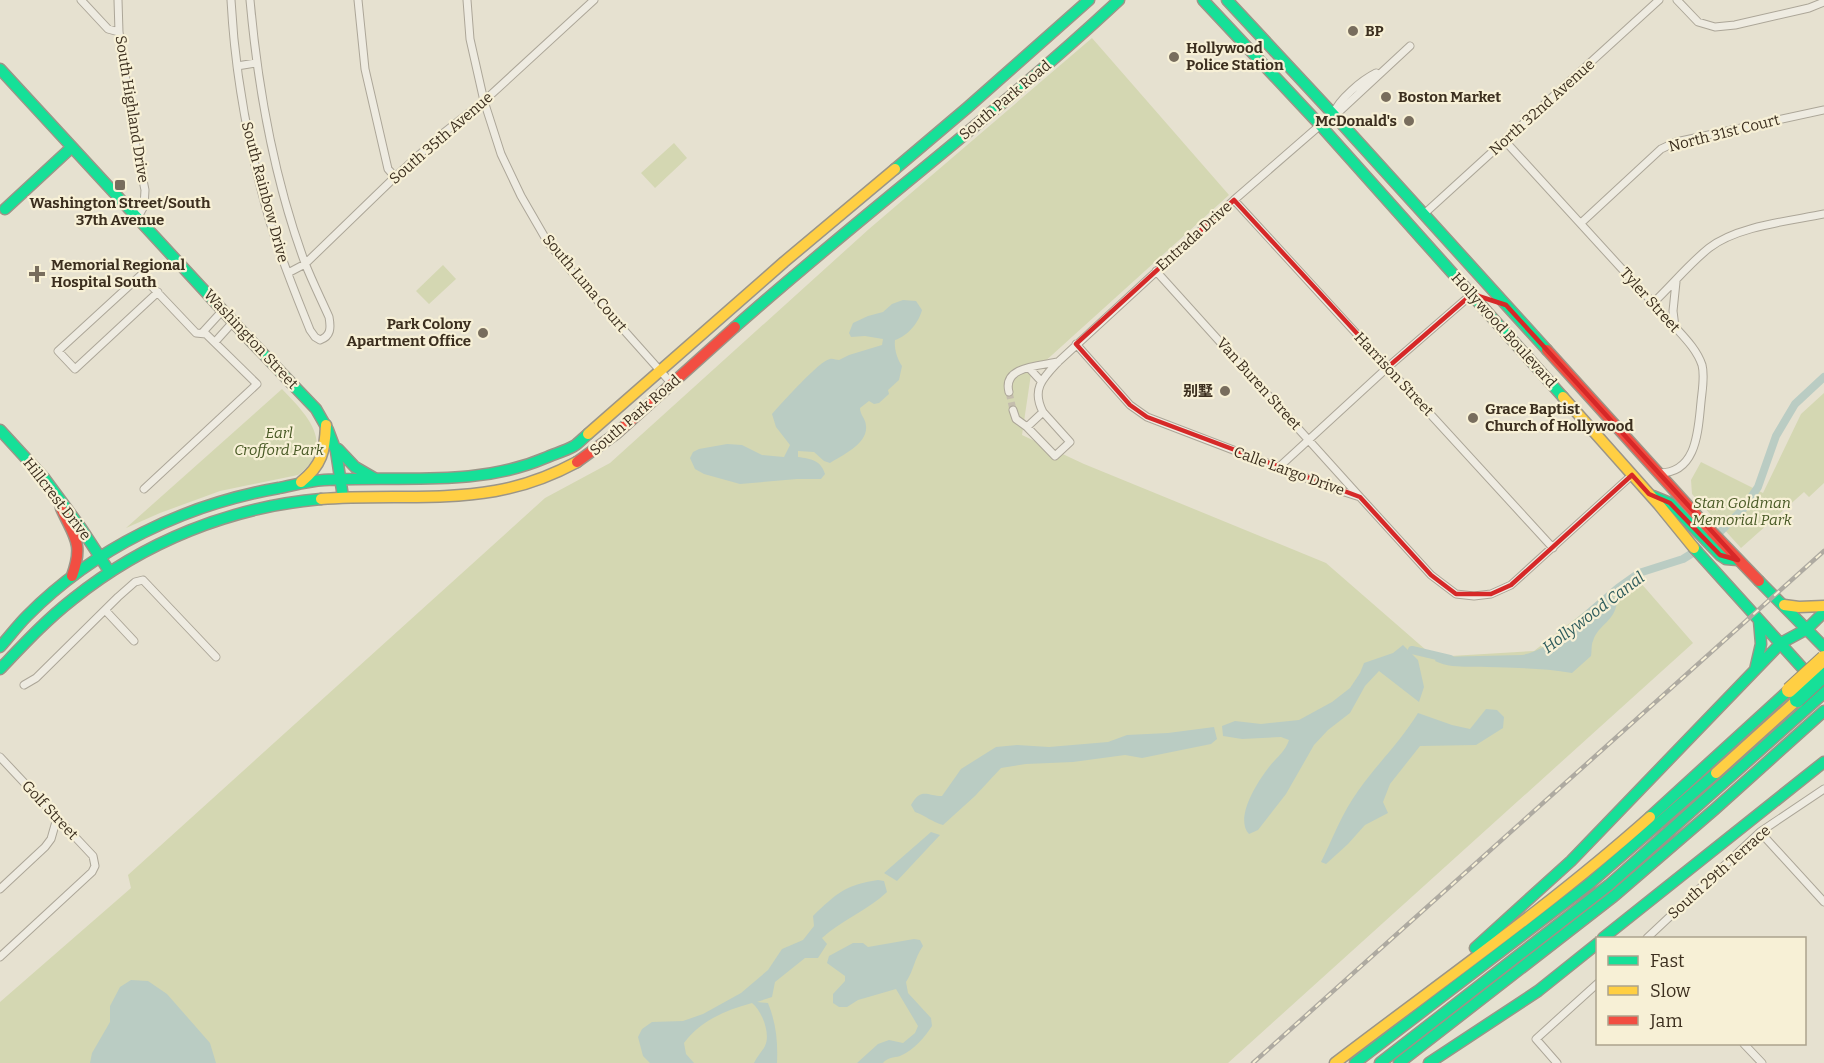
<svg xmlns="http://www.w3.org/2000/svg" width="1824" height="1063" font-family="Bitter,'Noto Sans SC',serif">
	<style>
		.green { fill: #d4d7b2 }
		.water { fill: #baccc3 }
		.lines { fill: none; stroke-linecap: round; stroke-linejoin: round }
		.canal { stroke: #baccc3; stroke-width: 8 }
		.street-tunnel { stroke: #c4bdad; stroke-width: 7; stroke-dasharray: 7 3.5; stroke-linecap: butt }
		.street-casing { stroke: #aca698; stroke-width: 9 }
		.fast-casing { stroke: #9b9588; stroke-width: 13 }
		.slow-casing { stroke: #9b9588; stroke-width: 13 }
		.jam-casing { stroke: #9b9588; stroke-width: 13 }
		.street { stroke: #eeebe1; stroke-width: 7 }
		.fast { stroke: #16e098; stroke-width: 10 }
		.slow { stroke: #ffcf43; stroke-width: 10 }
		.jam { stroke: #f24e42; stroke-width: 10 }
		.rail-casing { stroke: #aeaaa1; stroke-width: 4.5 }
		.rail { stroke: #f7f0d6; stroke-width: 2; stroke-dasharray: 7; stroke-linecap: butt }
		.fast-bridge-casing { stroke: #918b7f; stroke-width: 16; stroke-linecap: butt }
		.slow-bridge-casing { stroke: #918b7f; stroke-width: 16; stroke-linecap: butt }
		.fast-bridge { stroke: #16e098; stroke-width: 14 }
		.slow-bridge { stroke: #ffcf43; stroke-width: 14 }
		.marked { fill: none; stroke: #d62828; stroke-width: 4.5; stroke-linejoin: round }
		.poi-dot { fill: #786d5d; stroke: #f7f0d6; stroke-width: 2 }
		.labels { text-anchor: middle; stroke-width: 4.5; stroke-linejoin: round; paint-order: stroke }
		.poi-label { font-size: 15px; font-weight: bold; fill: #3c2f1f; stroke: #f7f0d6; text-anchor: start }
		.street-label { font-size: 15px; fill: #3c2f1f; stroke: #f7f0d6 }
		.park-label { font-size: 15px; font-style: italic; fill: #485925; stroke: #f7f0d6 }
		.water-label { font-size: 16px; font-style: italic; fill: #2e5c5c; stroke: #f7f0d6 }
	</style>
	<rect width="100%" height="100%" fill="#e6e1d0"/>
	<path class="green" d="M1092 38 1229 195 1031 374 1022 435 1084 464 1326 563 1434 657 1534 651 1633 574 1693 643 1228 1063H0V1002L131 888 128 875 545 498 610 463 869 229Z
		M674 143 687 158 655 188 641 173Z
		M443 265 456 279 429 304 416 291Z
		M282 389C307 415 337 445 298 475L220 491 160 513 126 528Z
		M1824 393V483L1809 497 1804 492 1741 548 1692 494 1691 480 1701 462 1763 493 1801 414Z"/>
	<path class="water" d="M903 300 916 301 922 310C919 322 908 336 895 340 894 348 897 359 902 366L899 380 888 390 889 394 879 403 874 404 869 401 860 408C860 415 866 419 866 426 868 444 842 455 830 463L824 461 814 452 798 451V457C811 459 821 460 825 474L821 479H797L740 484 704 474 695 469 690 458 693 452 699 449 727 444 742 445 762 455 784 457 790 445 776 427 772 414C781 404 820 360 830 359 833 358 836 360 839 360L849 355 882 345 883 339 865 336 851 337 849 333 853 323 868 316 883 312 892 304Z
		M1611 597 1617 599C1617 621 1598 624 1593 641 1591 645 1592 651 1591 656L1572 673C1545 668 1515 668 1487 667 1469 666 1452 669 1435 661L1437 657 1522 655C1551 650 1588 615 1611 597Z
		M1403 645 1418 660 1424 687 1419 702 1379 671 1365 686 1350 713 1328 730 1314 745 1286 794 1258 830 1249 834C1234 818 1258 781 1269 767 1276 758 1285 752 1289 740L1281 737 1242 739 1223 736 1222 726 1235 721 1261 724 1299 720 1332 702 1350 688 1360 673 1364 663 1393 653Z
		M1486 709 1497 710 1504 717 1503 728 1476 745 1420 746 1390 784 1383 802 1388 813 1365 825 1348 844 1326 864 1321 862C1333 838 1342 813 1358 791 1377 764 1401 741 1418 713L1452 725 1470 729Z
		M1214 727 1217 739 1211 744 1142 758 1125 755 1073 762 1026 764 1001 768 975 796 943 825C932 822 926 816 915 812L911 805C921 787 927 796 942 796L961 769 996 747 1017 745 1049 747 1108 742 1127 735 1168 733Z
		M931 832 940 835 897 881 884 873Z
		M878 880 884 881 887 892C868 910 842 920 822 938L827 944 818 958H805L775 982 772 997 757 1002 768 1003C776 1023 778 1041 777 1063H754C757 1056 762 1052 765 1046 771 1034 762 1011 752 1003 726 1010 700 1021 684 1043L686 1054 694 1063H650L643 1056 638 1037 642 1029 652 1022 683 1021 703 1014 741 993 768 970 782 949 803 940 814 926 813 916C837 893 845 885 878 880Z
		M914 939 920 940 923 946C914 959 914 970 906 982L908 993 931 1018 932 1026C924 1038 914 1050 900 1056 893 1058 888 1057 883 1063H857L878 1044 889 1040 903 1043 915 1033 918 1026 896 989 858 1000 847 1007H839L833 1003V994L845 981V976L827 963 829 956 853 943H863L868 947Z
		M131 980 148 981 167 994 210 1043 216 1063H90L92 1053 110 1022V1006L120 987Z"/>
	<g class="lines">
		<path class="canal" d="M1714 538 1743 509 1758 487 1776 436 1795 404 1824 377
			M1574 626 1618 588 1639 573 1683 559 1699 549
			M1412 650 1450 659"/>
		<path class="street-tunnel" d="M1009 392 1013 410"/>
		<defs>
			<path id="street" d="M81 0 108 29 119 32
				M118 0 119 32 135 141 145 190 144 206 138 217
				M231 0C235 75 249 150 270 222 281 259 296 295 310 330L315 337 320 340C331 336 331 328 329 317 321 299 312 281 305 263 274 179 258 89 250 0
				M358 0 365 69 388 169 395 177
				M467 0 470 39 484 101 501 154 521 196 547 241 572 272 672 384
				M1677 0 1698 22 1715 27 1735 25 1809 8 1824 2
				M237 66 256 63
				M1333 114C1339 99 1362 80 1376 73
				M1505 141 1675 327C1685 338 1697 350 1702 365 1705 376 1702 391 1701 402 1698 431 1697 474 1658 473
				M1234 200 1553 548
				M1424 214 1659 0
				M1581 223 1661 149 1676 142 1824 110
				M1156 271 1360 497
				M288 273 305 264 395 177 441 135 484 101 594 0
				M1653 303C1672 285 1689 264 1709 248 1737 226 1790 221 1824 214
				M1675 327 1673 311 1676 282
				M202 333 223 310
				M215 342 233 322
				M1076 344 1130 405 1147 417 1335 489 1360 497 1431 575 1456 594 1474 596 1491 594 1511 585 1632 475
				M1029 368 1041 381
				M1009 392C1002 366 1040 366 1058 362
				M1013 410 1016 419 1027 427 1055 456 1070 442 1043 412 1027 427
				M1043 412C1031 389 1043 378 1058 362L1234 200 1333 114 1341 110 1410 46
				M1278 468 1388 367 1472 294
				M144 489 257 384 206 334 196 333 141 275 58 351 75 369 158 292
				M105 610 134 641
				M24 685 36 678 118 597 135 582 143 580 216 657
				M0 757 93 856 95 866 92 872 0 957
				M1760 832 1824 902
				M0 889 45 847 51 839 57 818
				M1647 938 1760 832 1824 789
				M1744 1044 1762 1063
				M1557 1063 1536 1039 1598 983"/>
			<path id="fast" d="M1203 0 1321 126 1563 397
				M1227 0 1333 114 1547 350
				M0 69 249 339 316 409 328 430 336 451 343 497
				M895 169 967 108 1089 0
				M5 209 72 147
				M735 327C861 215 996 115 1119 0
				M0 430 45 479 81 528 109 571
				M338 449 355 467 374 478
				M1653 496 1670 503 1720 555 1726 559 1738 560
				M1694 548 1824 692
				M1759 581 1824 647
				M0 647C9 637 17 626 27 616 94 548 186 504 279 488 294 485 309 481 324 480 398 475 475 488 545 458 554 454 565 451 574 446 579 443 583 438 588 434
				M0 669C23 645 46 620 73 599 144 542 230 507 321 499
				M1755 670 1761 644 1759 620
				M1650 817 1789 690
				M1603 938 1824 762
				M1475 948 1571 861 1781 643 1807 629 1824 612
				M1355 1063 1589 884 1716 773
				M1380 1063 1609 885 1824 693
				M1399 1063 1614 896 1715 809 1824 711
				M1429 1063 1538 991 1598 943"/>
			<path id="slow" d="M1563 397 1659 505 1694 548
				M588 434 784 262 895 169
				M301 482C322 465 325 451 326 425
				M321 499C379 494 438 501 495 491 524 486 551 476 577 462
				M1784 605 1799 607 1824 606
				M1716 773 1797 700
				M1335 1063C1441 982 1550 906 1650 817"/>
			<path id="jam" d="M1547 350 1711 531 1759 581
				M577 462 617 433 735 327
				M61 508C74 537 84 543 72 576"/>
		</defs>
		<use href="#street" class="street-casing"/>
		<use href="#fast" class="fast-casing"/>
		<use href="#slow" class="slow-casing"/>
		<use href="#jam" class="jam-casing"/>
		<use href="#street" class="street"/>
		<use href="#fast" class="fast"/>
		<use href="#slow" class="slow"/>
		<use href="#jam" class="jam"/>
		<defs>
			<path id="rail" d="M1253 1063 1824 551"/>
		</defs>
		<use href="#rail" class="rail-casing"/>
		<use href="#rail" class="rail"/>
		<defs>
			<path id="fast-bridge" d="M1797 700 1824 675"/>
			<path id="slow-bridge" d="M1789 690 1824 658"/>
		</defs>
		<use href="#fast-bridge" class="fast-bridge-casing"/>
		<use href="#slow-bridge" class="slow-bridge-casing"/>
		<use href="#fast-bridge" class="fast-bridge"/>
		<use href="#slow-bridge" class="slow-bridge"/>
	</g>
	<path class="marked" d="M1234 200 1388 367 1472 294 1506 305 1738 560 1720 555 1670 503 1649 494 1632 475 1511 585 1491 594H1456L1431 575 1360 497 1147 417 1130 405 1076 344Z"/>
	<g class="poi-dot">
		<circle cx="1353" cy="31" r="6"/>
		<circle cx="1174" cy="57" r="6"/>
		<circle cx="1386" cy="97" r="6"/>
		<circle cx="1409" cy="121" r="6"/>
		<rect x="114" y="179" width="12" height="12" rx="3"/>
		<path d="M34 265h6v6h6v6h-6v6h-6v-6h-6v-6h6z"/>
		<circle cx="483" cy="333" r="6"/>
		<circle cx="1225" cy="391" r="6"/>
		<circle cx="1473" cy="418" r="6"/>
	</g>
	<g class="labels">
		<g class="poi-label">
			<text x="1365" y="36">BP</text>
			<text x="1186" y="53">Hollywood<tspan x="1186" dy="17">Police Station</tspan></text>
			<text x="1398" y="102">Boston Market</text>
			<text x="1397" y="126" text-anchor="end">McDonald's</text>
			<text x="120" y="208" text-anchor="middle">Washington Street/South<tspan x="120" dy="17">37th Avenue</tspan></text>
			<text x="51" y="270">Memorial Regional<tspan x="51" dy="17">Hospital South</tspan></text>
			<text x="471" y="329" text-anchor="end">Park Colony<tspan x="471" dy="17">Apartment Office</tspan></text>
			<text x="1213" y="396" text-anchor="end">别墅</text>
			<text x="1485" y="414">Grace Baptist<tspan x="1485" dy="17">Church of Hollywood</tspan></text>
		</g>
		<g class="street-label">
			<text transform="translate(1005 100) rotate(-40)" y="5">South Park Road</text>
			<text transform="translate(1542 107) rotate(-42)" y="5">North 32nd Avenue</text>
			<text transform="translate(132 109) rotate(81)" y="5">South Highland Drive</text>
			<text transform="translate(1724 133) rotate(-14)" y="5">North 31st Court</text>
			<text transform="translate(441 138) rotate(-41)" y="5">South 35th Avenue</text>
			<text transform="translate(265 192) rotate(75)" y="5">South Rainbow Drive</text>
			<text transform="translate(1194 236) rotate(-42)" y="5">Entrada Drive</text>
			<text transform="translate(585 283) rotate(50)" y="5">South Luna Court</text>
			<text transform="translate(1650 300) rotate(48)" y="5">Tyler Street</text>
			<text transform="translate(1504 330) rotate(48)" y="5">Hollywood Boulevard</text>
			<text transform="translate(251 339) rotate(47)" y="5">Washington Street</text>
			<text transform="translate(1394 374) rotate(47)" y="5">Harrison Street</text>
			<text transform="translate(1259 384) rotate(48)" y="5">Van Buren Street</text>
			<text transform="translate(635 415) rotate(-41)" y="5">South Park Road</text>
			<text transform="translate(1289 471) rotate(20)" y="5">Calle Largo Drive</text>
			<text transform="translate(57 499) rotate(52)" y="5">Hillcrest Drive</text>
			<text transform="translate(50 810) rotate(47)" y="5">Golf Street</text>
			<text transform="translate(1719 872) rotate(-42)" y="5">South 29th Terrace</text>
		</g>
		<g class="park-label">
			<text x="279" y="438">Earl<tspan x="279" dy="17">Crofford Park</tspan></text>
			<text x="1742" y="508">Stan Goldman<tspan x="1742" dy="17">Memorial Park</tspan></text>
		</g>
		<g class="water-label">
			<text transform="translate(1593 612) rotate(-37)" y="6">Hollywood Canal</text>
		</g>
	</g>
	<rect x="1596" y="937" width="210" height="108" fill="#f7f0d6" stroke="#aca38d" stroke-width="1.5"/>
	<rect x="1608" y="956" width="30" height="9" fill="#16e098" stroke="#aca38d" stroke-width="1.5"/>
	<text x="1650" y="967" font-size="18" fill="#3c2f1f">Fast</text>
	<rect x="1608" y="986" width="30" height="9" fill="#ffcf43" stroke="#aca38d" stroke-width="1.5"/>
	<text x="1650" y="997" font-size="18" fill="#3c2f1f">Slow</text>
	<rect x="1608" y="1016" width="30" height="9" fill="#f24e42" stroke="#aca38d" stroke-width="1.5"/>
	<text x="1650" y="1027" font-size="18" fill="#3c2f1f">Jam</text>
</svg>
